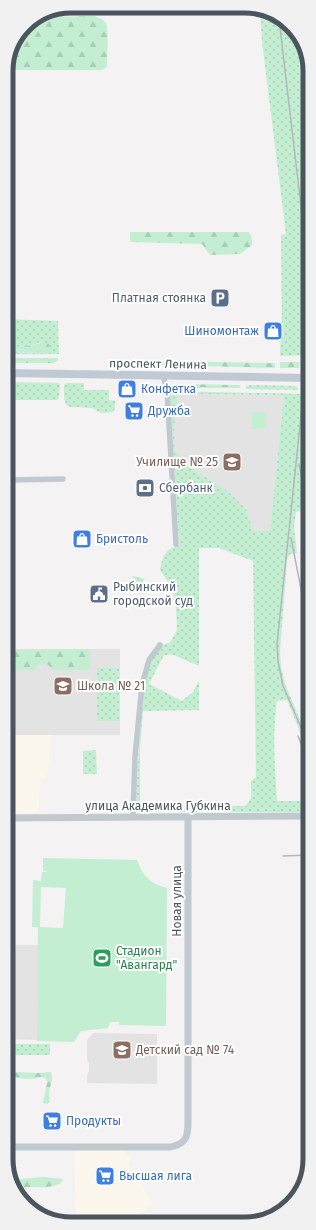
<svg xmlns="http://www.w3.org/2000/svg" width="316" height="1230" font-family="'Fira Sans',sans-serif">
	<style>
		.commercial { fill: #fcf7ed }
		.education { fill: #e4e3e3 }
		.green { fill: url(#green-dots); fill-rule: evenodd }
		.forest { fill: url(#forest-firs) }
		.pitch { fill: #c3eed2; fill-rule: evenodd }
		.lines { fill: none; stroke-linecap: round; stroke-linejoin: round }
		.minor { stroke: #c0c9cf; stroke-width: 5.5 }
		.tertiary { stroke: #c0c9cf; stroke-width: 7 }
		.secondary { stroke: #c0cad4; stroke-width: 8 }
		.rail { stroke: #b4b7bb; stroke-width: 1.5 }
		.labels { text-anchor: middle; stroke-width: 4; stroke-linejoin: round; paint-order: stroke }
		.service-label { font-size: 12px; fill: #4e5e75; stroke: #fff; text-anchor: start }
		.shop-label { font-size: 12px; fill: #366cbe; stroke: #fff; text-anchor: start }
		.street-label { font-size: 12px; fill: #4a555e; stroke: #fff }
		.education-label { font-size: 12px; fill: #785e54; stroke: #fff; text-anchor: start }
		.leisure-label { font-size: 12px; fill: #27864d; stroke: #fff; text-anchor: start }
		.rim { fill: none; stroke: #4a555e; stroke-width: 5 }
	</style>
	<defs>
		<pattern id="green-dots" width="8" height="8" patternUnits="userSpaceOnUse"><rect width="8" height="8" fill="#c3eed2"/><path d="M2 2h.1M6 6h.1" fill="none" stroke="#a9ceb7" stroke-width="1.8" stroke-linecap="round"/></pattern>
		<pattern id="forest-firs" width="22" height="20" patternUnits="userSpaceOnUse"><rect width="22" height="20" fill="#c3eed2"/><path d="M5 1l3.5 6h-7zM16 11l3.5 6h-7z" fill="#a9ceb7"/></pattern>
	</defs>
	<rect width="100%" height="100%" fill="#f4f2f2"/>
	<path class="commercial" d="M6 735H51L47 779H40L39 813H6Z
		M125 1150 131 1160 128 1164 153 1204 140 1215H76L74 1151Z"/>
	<path class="education" d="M178 394 284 395 270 531H253L246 509 229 492 199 473 175 452 174 427Z
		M6 649H120V735H6Z
		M6 945H38L37 1040 7 1039Z
		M93 1033 157 1034V1084L87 1083V1075L89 1071V1063L87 1060V1040Z"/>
	<path class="green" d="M260 8 294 28 297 35 298 42 299 62 309 150 310 355 280 356 281 333 282 332 281 235 286 234 262 42Z
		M6 319 58 321 59 354H6V353L48 352 40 342 31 346 15 347 12 336 6 335Z
		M6 382 58 383 60 385 59 398 56 400H6Z
		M67 383H84V390H109V400L115 401V409L112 412C109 412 103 414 99 412 96 411 95 408 91 408 69 405 63 414 64 385Z
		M251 385 296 386 299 390 246 389V386Z
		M170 391 306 394 304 411 309 417C306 431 312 433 306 447L310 451V498L307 499 310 505V521L305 510 296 512 294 526 297 553 290 554 287 560 280 652 281 666 285 684 310 743V756L287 700 277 701C272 734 275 768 277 801H310V812H136C137 781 138 749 141 718 142 707 142 695 145 684 147 672 155 643 170 643L177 630 176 604 170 585 160 570C162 558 166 547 179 546ZM178 394 284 395 270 531H253L246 509 229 492 199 473 175 452 174 427ZM199 548H219L253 561 256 777 251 781V798L246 806H219V808L142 806 140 803V748L143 711 199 710V681L193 692 182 701 149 684 164 655H174L199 666Z
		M133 576 145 579 137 589H133Z
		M97 668H119V721H97Z
		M96 750 97 774H83V751Z
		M7 1044H50V1055H7Z"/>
	<path class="forest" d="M95 16C99 18 103 19 106 23 109 31 107 57 107 67L102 70H6V67L25 25 45 17Z
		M130 232H249L252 238V245L240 254 210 255 202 244 130 242Z
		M6 335 12 336 15 339V347C20 346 25 347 29 346 37 345 42 340 49 344L48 352 6 353Z
		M6 358H58V360L54 363H6Z
		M113 360 158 361V365L113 364Z
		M161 361 275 363V368L161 365Z
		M280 362H300L299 368H280Z
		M175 384 239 385 241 388H171Z
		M306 394H310V434C306 429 308 423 309 417L304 411Z
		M90 649V670H52C48 661 38 662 35 670H6V650Z
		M18 1072 37 1073 51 1072C55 1082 46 1090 50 1101L47 1104 43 1103 47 1082 46 1078 40 1077 34 1079 15 1078 14 1073Z
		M14 1175 20 1179 44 1177 63 1179 61 1183C44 1191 34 1184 19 1189L18 1191 11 1176Z"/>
	<path class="pitch" d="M252 412H265V429H252Z
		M43 858 137 860C144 877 149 883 167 888L166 1026 119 1025V1022H110L108 1028 81 1031 74 1042 37 1041 38 927H32L33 880 41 881 42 872H47V871H43ZM41 887 66 888 63 928 40 927Z"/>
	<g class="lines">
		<path class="minor" d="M163 376 167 389 176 544
			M6 480 63 479
			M133 817 135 756 142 685 149 660 160 645"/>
		<path class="tertiary" d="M6 818 310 816
			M174 1146C187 1143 188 1134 188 1122V817
			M7 1147H170"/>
		<path class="secondary" d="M6 373 310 378"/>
		<path class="rail" d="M279 19 310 283
			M310 321 305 378 277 644 278 661 283 686 310 748
			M299 464 303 484 310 498
			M291 538 310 635
			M298 736 310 766
			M283 856 310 855"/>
	</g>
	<defs>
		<symbol id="parking-square" viewBox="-11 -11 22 22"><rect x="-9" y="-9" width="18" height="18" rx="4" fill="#5c6f8a" stroke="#fff"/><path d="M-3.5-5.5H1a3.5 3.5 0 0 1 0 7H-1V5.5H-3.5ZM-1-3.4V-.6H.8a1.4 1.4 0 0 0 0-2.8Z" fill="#fff"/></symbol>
		<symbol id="shop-square" viewBox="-11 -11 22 22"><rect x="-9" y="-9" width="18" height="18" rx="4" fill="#3f7fe0" stroke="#fff"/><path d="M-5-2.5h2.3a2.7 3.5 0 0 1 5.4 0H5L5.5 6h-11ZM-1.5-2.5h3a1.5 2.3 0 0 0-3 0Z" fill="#fff"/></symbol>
		<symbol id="supermarket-square" viewBox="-11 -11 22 22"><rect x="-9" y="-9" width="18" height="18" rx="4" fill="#3f7fe0" stroke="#fff"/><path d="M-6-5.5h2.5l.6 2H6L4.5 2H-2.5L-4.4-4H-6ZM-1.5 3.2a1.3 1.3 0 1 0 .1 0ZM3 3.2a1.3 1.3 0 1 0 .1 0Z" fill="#fff"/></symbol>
		<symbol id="university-square" viewBox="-11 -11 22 22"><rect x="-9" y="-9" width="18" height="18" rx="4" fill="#8d6e63" stroke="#fff"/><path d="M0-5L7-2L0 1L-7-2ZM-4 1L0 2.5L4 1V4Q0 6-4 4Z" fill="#fff"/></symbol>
		<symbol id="bank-square" viewBox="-11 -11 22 22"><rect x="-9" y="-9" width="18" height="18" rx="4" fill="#5c6f8a" stroke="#fff"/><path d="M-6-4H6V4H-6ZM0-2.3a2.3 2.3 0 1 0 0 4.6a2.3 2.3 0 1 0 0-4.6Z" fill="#fff"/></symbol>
		<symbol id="civic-square" viewBox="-11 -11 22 22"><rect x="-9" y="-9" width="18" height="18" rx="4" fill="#5c6f8a" stroke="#fff"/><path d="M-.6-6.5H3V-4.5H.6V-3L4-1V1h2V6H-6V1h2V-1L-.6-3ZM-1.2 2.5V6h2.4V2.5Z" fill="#fff"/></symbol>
		<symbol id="school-square" viewBox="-11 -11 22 22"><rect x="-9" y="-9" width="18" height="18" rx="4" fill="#8d6e63" stroke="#fff"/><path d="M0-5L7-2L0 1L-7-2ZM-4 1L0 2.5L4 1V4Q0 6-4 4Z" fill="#fff"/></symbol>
		<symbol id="stadium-square" viewBox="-11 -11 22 22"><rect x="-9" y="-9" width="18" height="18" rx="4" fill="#2e9e5b" stroke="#fff"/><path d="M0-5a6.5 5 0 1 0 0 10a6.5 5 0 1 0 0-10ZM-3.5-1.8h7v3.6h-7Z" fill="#fff"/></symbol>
	</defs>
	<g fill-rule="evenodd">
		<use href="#parking-square" x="209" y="287" width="22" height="22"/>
		<use href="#shop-square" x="262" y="320" width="22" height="22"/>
		<use href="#shop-square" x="116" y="378" width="22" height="22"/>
		<use href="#supermarket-square" x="123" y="400" width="22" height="22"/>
		<use href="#university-square" x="221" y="451" width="22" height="22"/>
		<use href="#bank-square" x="134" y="477" width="22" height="22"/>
		<use href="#shop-square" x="71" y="528" width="22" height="22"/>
		<use href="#civic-square" x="88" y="583" width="22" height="22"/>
		<use href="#school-square" x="52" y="675" width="22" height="22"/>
		<use href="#stadium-square" x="91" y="947" width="22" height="22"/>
		<use href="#school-square" x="111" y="1039" width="22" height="22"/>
		<use href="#supermarket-square" x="41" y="1110" width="22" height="22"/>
		<use href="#supermarket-square" x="94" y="1165" width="22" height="22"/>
	</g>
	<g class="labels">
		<g class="service-label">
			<text x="206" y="302" text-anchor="end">Платная стоянка</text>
			<text x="159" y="492">Сбербанк</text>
			<text x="113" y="591">Рыбинский<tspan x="113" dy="14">городской суд</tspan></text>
		</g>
		<g class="shop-label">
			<text x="259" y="335" text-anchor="end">Шиномонтаж</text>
			<text x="141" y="393">Конфетка</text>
			<text x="148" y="415">Дружба</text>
			<text x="96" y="543">Бристоль</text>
			<text x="66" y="1125">Продукты</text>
			<text x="119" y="1180">Высшая лига</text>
		</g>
		<g class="street-label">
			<text transform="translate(158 364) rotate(1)" y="4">проспект Ленина</text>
			<text x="158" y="810">улица Академика Губкина</text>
			<text transform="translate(177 901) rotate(-90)" y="4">Новая улица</text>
		</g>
		<g class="education-label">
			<text x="218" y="466" text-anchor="end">Училище № 25</text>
			<text x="77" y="690">Школа № 21</text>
			<text x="136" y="1054">Детский сад № 74</text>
		</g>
		<g class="leisure-label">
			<text x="116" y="955">Стадион<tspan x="116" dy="14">"Авангард"</tspan></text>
		</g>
	</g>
	<path d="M0 0H316V1230H0ZM71 13H245A58 58 0 0 1 303 71V1159A58 58 0 0 1 245 1217H71A58 58 0 0 1 13 1159V71A58 58 0 0 1 71 13Z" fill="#f1f1f2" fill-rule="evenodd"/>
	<path class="rim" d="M71 13H245A58 58 0 0 1 303 71V1159A58 58 0 0 1 245 1217H71A58 58 0 0 1 13 1159V71A58 58 0 0 1 71 13Z"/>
</svg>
